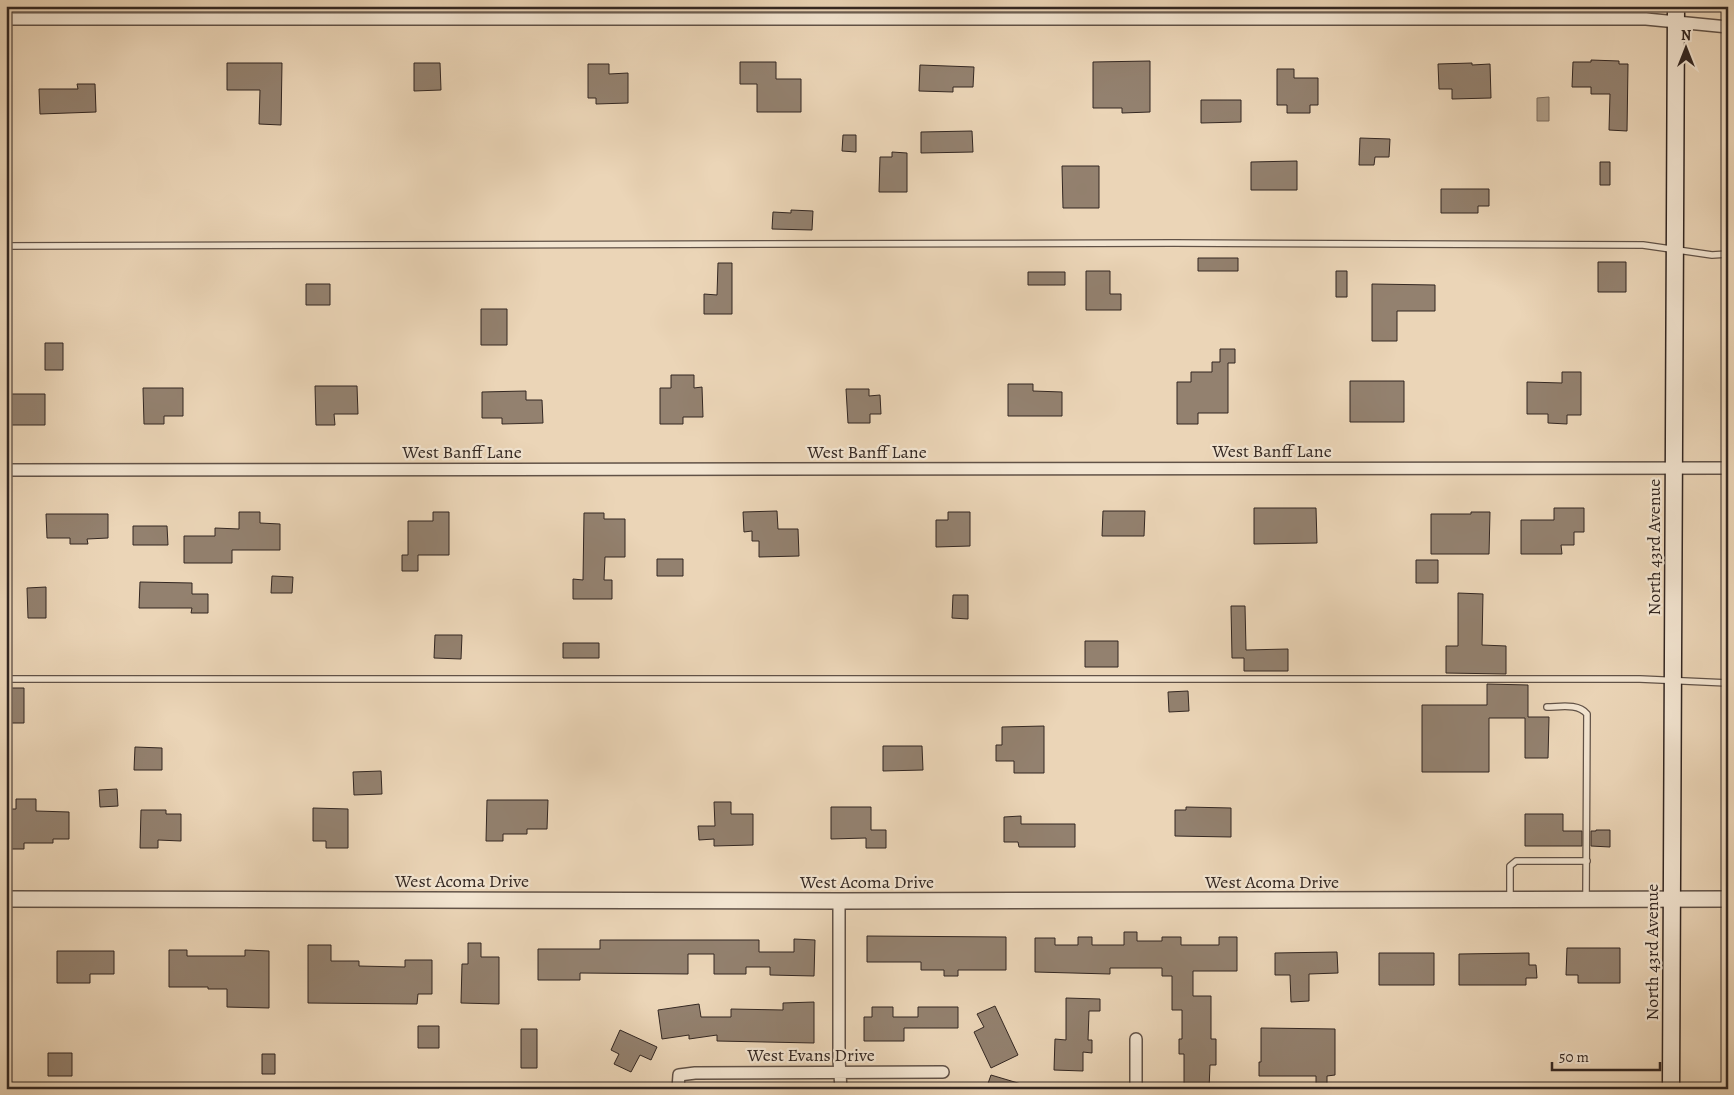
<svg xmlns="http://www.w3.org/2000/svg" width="1734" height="1095" font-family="Alegreya,serif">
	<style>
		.water { fill: #ac9a84; stroke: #7c6c5d }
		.building { fill: #93816f; stroke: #332722 }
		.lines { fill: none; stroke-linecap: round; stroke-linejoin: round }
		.service-casing { stroke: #615247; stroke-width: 8 }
		.minor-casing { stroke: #615247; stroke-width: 14 }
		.tertiary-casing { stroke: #615247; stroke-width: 18 }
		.secondary-casing { stroke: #332722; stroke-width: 19 }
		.service { stroke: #f2e4d0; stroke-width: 5.5 }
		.minor { stroke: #f2e4d0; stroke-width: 11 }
		.tertiary { stroke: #f2e4d0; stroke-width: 15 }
		.secondary { stroke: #f2e4d0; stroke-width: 16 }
		.labels { text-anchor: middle; stroke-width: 4.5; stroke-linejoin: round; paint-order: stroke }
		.street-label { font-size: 18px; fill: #332722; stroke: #f2e4d0 }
	</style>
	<rect width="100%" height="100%" fill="#ebd5b7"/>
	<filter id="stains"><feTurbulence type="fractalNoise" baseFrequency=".004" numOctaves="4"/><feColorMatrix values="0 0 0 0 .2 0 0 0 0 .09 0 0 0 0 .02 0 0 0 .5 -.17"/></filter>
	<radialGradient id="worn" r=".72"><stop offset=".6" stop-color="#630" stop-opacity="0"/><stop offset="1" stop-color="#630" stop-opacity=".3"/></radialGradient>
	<path class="water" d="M1549 97V121H1537V98Z"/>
	<path class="building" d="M1591 60 1619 61V64H1628L1627 131 1609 130 1610 94H1591V87H1572L1573 62H1591Z
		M1150 61V112L1122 113V108H1093V62Z
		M740 62H776V79H801V112H757V84H740Z
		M227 63H282L281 125 259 124 260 90H227Z
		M414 63H440L441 90 414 91Z
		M1472 63V65L1490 64 1491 98 1452 99V89H1439L1438 64Z
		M588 64H609V74L628 73V103L596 104V98H588Z
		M920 65 974 67 973 87H953V92L919 91Z
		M1277 69H1294V78H1318V105H1310V113H1287V105H1277Z
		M77 84H95L96 112 40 114 39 89H78Z
		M1201 100H1241V122L1201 123Z
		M972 131 973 152 921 153V132Z
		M843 135H856V152L842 151Z
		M1360 138 1390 139 1389 157H1375L1374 165H1359Z
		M892 152 907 153V192H879L880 157H892Z
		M1297 161V190H1251V162Z
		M1600 162H1610V185H1600Z
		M1062 166H1099V208H1063Z
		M1441 189H1489V206H1478V213H1441Z
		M791 210 813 211 812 230 772 229 773 212 791 213Z
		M1198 258H1238V271H1198Z
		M1598 262H1626V292H1598Z
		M718 263H732V314H704V294L717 295Z
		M1086 271H1110V294H1121V310H1086Z
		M1336 271H1347V297H1336Z
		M1028 272H1065V285H1028Z
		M306 284H330V305H306Z
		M1372 284 1435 285V311H1397V341H1372Z
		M481 309H507V345H481Z
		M45 343H63V370H45Z
		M1220 349H1235V363H1228V413H1198V424H1177V382H1191V372H1212V362H1220Z
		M1562 372H1581V415H1567V424L1548 423V414H1527V382L1562 383Z
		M671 375H694V388L702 387 703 417H683V424H660V388H671Z
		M1350 381H1404V422H1350Z
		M1008 384H1033V391L1062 392V416H1008Z
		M315 386H357L358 414H334L335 425H316Z
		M143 388H183V416H164V424H144Z
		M846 389H869V396L880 395 881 414H870V423H848Z
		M526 391V400H542L543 423 502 424V418H482V392Z
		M6 394H45V425H9V415H6Z
		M1254 508H1316L1317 543 1254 544Z
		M1554 508H1584V532H1574V545H1561L1562 554H1521V520H1554Z
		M777 511 778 529H798L799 556 759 557V541H752V531L744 532 743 512Z
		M1103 511H1145L1144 536H1102Z
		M239 512H260V523L280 524V550H232V563H184V536H215V528L239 529Z
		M433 512H449V555H418V571H402V555H408V521H433Z
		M948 512H970V546L936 547V520H948Z
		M1471 512H1490L1489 554H1431V514H1471Z
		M584 513H604V519H625V557H605L604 580H612V599H573V579L583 580Z
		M46 514H108V538L87 539 88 544H70V538H47Z
		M133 526H167L168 545H133Z
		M657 559H683V576H657Z
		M1416 560H1438V583H1416Z
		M272 576 293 577 292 593H271Z
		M140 582 192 583V594H208V613H191L192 608H139Z
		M46 587V618H28L27 588Z
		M1458 593 1483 594 1482 645 1506 646V674L1446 673V646H1458Z
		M953 595H968V619L952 618Z
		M1231 606H1245L1246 650 1288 649V671H1244V658H1232Z
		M435 635H462L461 659 434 658Z
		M1085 641H1118V667H1085Z
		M563 643H599V658H563Z
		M1487 684 1528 685V717H1549L1548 758H1525V718H1489V772H1422V705H1487Z
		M6 688H24V723H6Z
		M1188 691 1189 711 1169 712 1168 692Z
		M1044 726V773H1014V761H996V745H1002V727Z
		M883 746H922L923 770 883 771Z
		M135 747 162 748V770H134Z
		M381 771 382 794 354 795 353 772Z
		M117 789 118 806 100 807 99 790Z
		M16 799H36V811L69 812V839H53V843H24V849H6V809H16Z
		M487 800H548L547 829H527V834H503V841H486Z
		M714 802H731V814H753V845L714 846V839L699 840 698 826H715Z
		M831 807H871V830H886V848H866V838L831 839Z
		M1186 807 1231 808V837L1175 836V810H1186Z
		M313 808 348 809V848H326V841H313Z
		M141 810H166V814H181V841L158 840V848H140Z
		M1525 814H1563V831H1582V846H1525Z
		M1021 816V824H1075V847H1019L1018 842H1004V817Z
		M1596 830H1610V847L1591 846V831H1596Z
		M1124 932H1137V941H1162V937H1181V945H1219V937H1237V971H1193V996H1211V1039H1216V1065H1210L1209 1089H1184V1054H1179V1039H1182V1010H1172V976H1162V968H1110V974L1035 972V938H1055V945H1078V937H1092V945H1124Z
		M867 936 1006 937V970H958V976H944V970H921V962H867Z
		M794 939 815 940 814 976 770 975V967H746V974H714V954H688V974L580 973V980H538V949H600V940H759V952H794Z
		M468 943H481V957H499V1004L461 1003 462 964H468Z
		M308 945H331V961H359V966L405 967V960H432V994H418L417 1004 308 1003Z
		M1567 948H1620V983H1578V975H1566Z
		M169 950H187V956H245V950L269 951V1008L227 1007V989H208V987H169Z
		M57 951H114V974H90V983H57Z
		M1337 952 1338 973 1309 974V1001L1291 1002 1290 975H1275V953Z
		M1379 953H1434V985H1379Z
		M1529 953V965H1536L1537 978H1526V985H1459V954Z
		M1066 998 1100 999V1011H1089L1088 1040H1092V1053L1083 1052V1071L1054 1070 1055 1039 1066 1040Z
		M814 1002V1043L717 1041V1035L689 1039V1035L662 1039 658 1010 699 1004 701 1017H731V1009L783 1010V1003Z
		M995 1006 1018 1055 991 1068 974 1032 984 1027 977 1014Z
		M872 1007H893V1017H918V1007H958V1028H904V1041H864V1017H872Z
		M418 1026H439V1048H418Z
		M1261 1028 1335 1029V1075L1327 1076V1089H1316V1076H1259V1062H1261Z
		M521 1029H537V1068H521Z
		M620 1030 657 1047 651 1060 640 1055 631 1072 614 1064 619 1054 611 1050Z
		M48 1053H72V1076H48Z
		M262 1054H275V1074H262Z
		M991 1075 1028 1086 1027 1089H986Z"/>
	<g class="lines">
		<defs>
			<path id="service" d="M6 246 1174 243 1643 245 1712 255 1728 254
				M6 679H1640L1728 683
				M1547 707C1560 707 1578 703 1587 714L1586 899
				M1510 898V866L1516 861H1587"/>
			<path id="minor" d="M6 19H1646L1728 27
				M6 470 1728 468
				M839 901V1060L841 1089
				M678 1089 679 1075 695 1073 943 1072
				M1136 1089V1039"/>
			<path id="tertiary" d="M6 899 839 901 1728 899"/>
			<path id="secondary" d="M1671 1089 1676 6"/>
		</defs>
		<use href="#service" class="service-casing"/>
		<use href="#minor" class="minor-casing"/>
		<use href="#tertiary" class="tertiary-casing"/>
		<use href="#secondary" class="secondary-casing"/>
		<use href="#service" class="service"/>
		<use href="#minor" class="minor"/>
		<use href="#tertiary" class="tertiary"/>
		<use href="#secondary" class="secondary"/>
	</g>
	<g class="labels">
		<g class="street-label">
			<text x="1272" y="457">West Banff Lane</text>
			<text x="462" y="458">West Banff Lane</text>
			<text x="867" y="458">West Banff Lane</text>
			<text transform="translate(1654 547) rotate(-90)" y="6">North 43rd Avenue</text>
			<text x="462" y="887">West Acoma Drive</text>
			<text x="867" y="888">West Acoma Drive</text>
			<text x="1272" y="888">West Acoma Drive</text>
			<text transform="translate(1652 952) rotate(-90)" y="6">North 43rd Avenue</text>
			<text x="811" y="1061">West Evans Drive</text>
		</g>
	</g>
	<rect width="1734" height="1095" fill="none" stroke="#ebd5b7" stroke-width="25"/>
	<rect x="8" y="8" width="1719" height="1080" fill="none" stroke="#332722" stroke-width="2.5"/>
	<rect x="12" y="12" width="1709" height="1070" fill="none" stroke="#332722"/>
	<g transform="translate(1686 48)" stroke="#f2e4d0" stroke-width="4" paint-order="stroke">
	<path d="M0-4L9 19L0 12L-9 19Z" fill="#332722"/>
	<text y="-8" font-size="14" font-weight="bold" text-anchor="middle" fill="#332722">N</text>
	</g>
	<path d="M1552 1062v8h108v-8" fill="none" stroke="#332722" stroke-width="2.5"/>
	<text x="1559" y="1062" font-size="15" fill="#332722" stroke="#f2e4d0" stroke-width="4" paint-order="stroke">50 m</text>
	<rect width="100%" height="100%" filter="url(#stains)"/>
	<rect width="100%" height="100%" fill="url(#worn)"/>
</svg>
